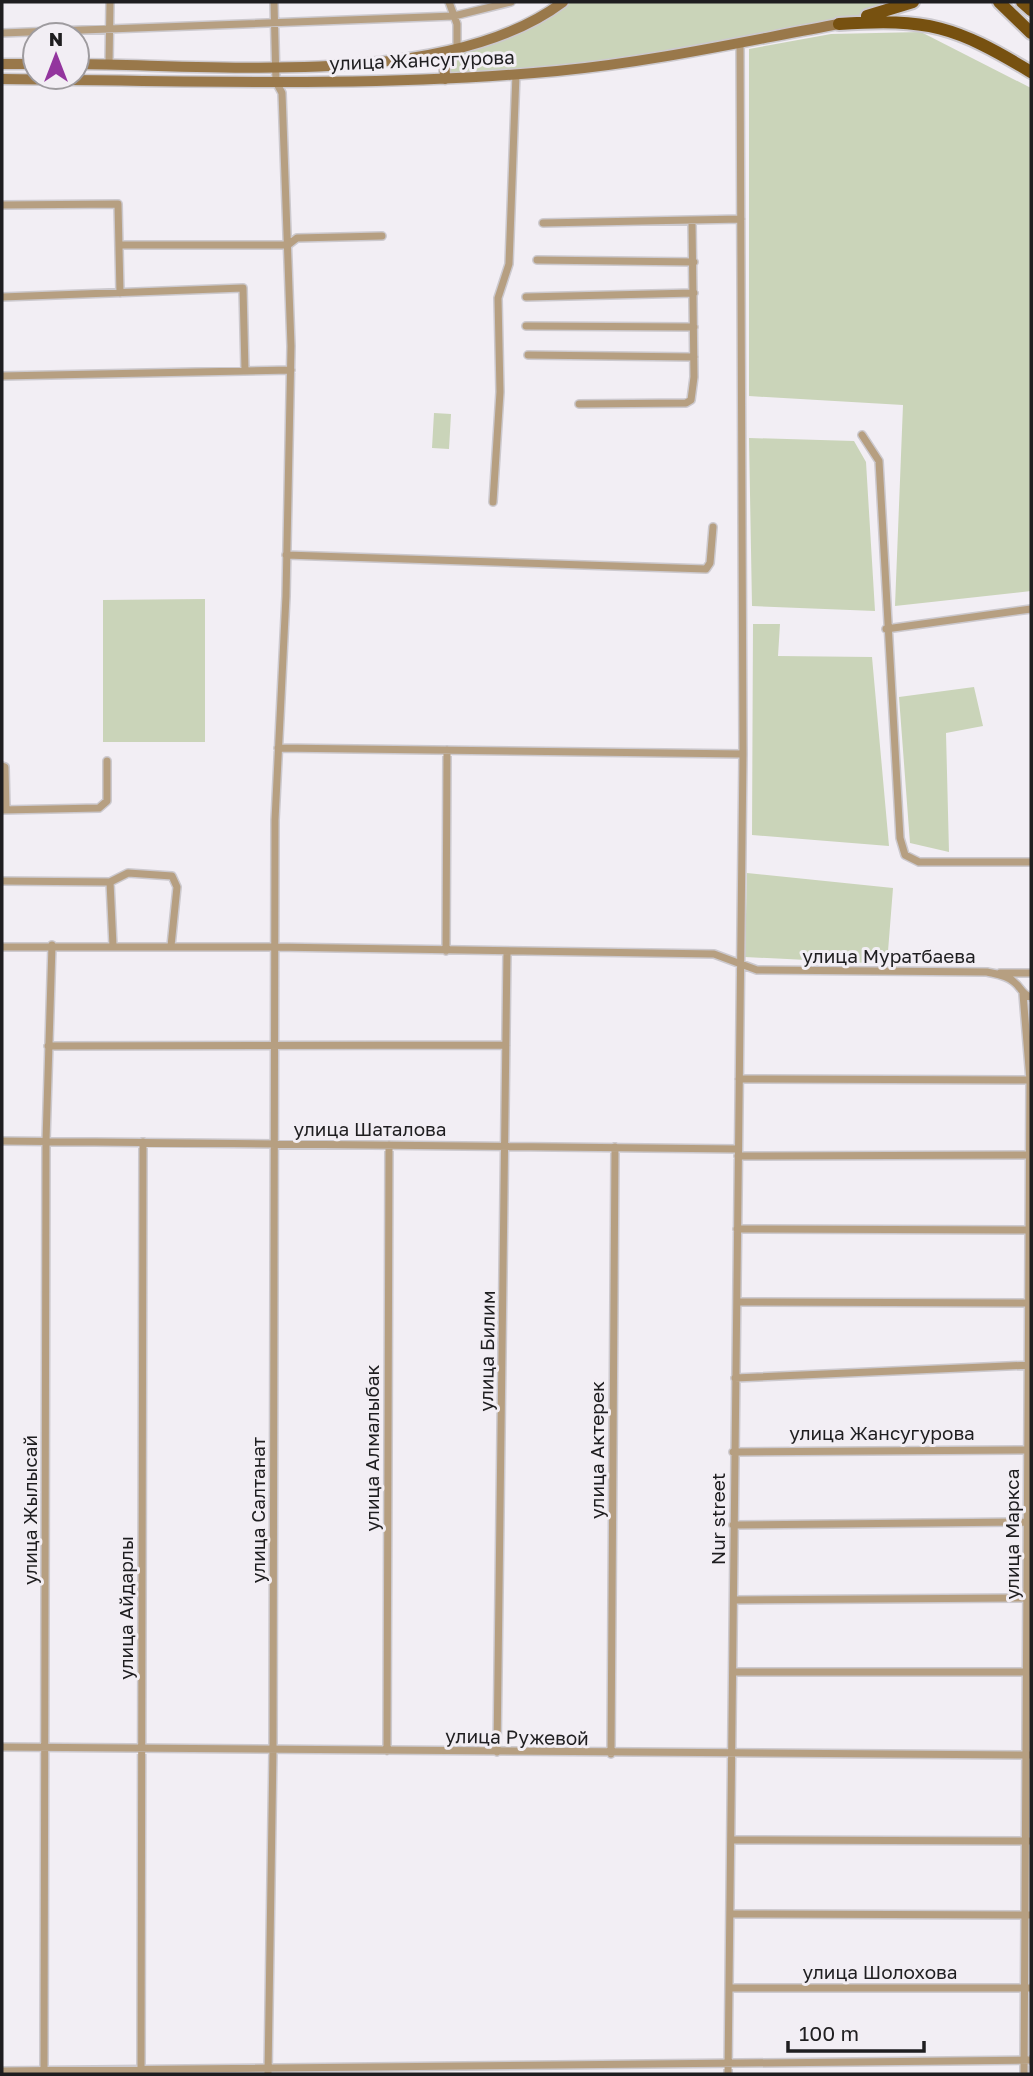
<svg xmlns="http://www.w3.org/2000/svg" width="1033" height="2076" font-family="'Golos Text',sans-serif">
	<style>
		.green { fill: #cad4b9 }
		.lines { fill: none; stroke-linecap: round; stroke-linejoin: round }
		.minor-casing { stroke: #ccc9ce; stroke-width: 10 }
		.secondary-casing { stroke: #ccc9ce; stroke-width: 13 }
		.trunk-casing { stroke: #ccc9ce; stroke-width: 16 }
		.minor { stroke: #b69f81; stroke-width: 7 }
		.secondary { stroke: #99784a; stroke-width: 10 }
		.trunk { stroke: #775110; stroke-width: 12 }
		.labels { text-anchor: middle; stroke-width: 6; stroke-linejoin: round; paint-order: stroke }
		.street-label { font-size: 19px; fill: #1f1e20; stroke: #f2eef4 }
	</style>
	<rect width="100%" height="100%" fill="#f2eef4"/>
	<path class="green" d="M563 2H913C762 47 603 65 445 79L444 54 507 32Z
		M921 32 1031 88V591L895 606 903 405 749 396V49L831 34Z
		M434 413 451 414 449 449 432 448Z
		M749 438 854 441 866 462 875 611 752 606Z
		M205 599V742H103V600Z
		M753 624H780L778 656 872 657 889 846 752 835Z
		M974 687 983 726 946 733 949 852 910 843 899 697Z
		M747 873 893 888 887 964 745 957Z"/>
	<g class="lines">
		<defs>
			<path id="minor" d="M449 2 457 24V50
				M2 33 454 16 511 2
				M109 64 110 2
				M2 205 118 204 120 293
				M543 223 741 219
				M119 245H288L297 238 382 236
				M537 260 694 262
				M2 297 243 288 245 371
				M526 297 694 293
				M526 326 694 327
				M528 355 694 357
				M2 376 291 370
				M579 404 686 403 691 400 694 377 692 222
				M862 435 879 461 900 838 905 855 919 862H1031
				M493 502 500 392 498 298 509 264 516 74
				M286 555 706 569 710 563 713 527
				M886 629 1031 609
				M278 748 743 754
				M2 766 5 767 6 810
				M2 810 99 808 107 801V761
				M2 881 110 882 113 946
				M110 882 128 873 172 876 177 887 171 946
				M2 947H274L714 954 757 970 987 972C996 974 1007 975 1014 982 1022 988 1021 994 1031 997
				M446 951 447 750
				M1000 973H1031
				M1023 994 1030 1080 1024 2074
				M48 1046 506 1045
				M739 1079 1031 1080
				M2 1141 738 1149
				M738 1156 1031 1155
				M737 1229 1031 1230
				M737 1302 1030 1303
				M735 1378 1031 1365
				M733 1452 1030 1450
				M733 1525 1030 1522
				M734 1600 1031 1598
				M733 1672H1030
				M2 1747 1030 1755
				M387 1751 389 1145
				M497 1752 507 951
				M611 1754 615 1147
				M731 1840 1031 1841
				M731 1914 1031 1915
				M730 1988H1031
				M2 2071 1031 2060
				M44 2074 46 1141 52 945
				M141 2074 143 1142
				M268 2074 273 1750 275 820 286 596 291 346 282 93 276 82 274 2
				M728 2074 743 754 740 42"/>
			<path id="secondary" d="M444 54 445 79
				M2 64H35
				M77 64C217 65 448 89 563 2
				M2 79C187 81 373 88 557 71 652 62 746 41 839 24"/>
			<path id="trunk" d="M999 2 1031 33
				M1022 2 1031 10
				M867 16 913 2
				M839 24C928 18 955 26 1031 72"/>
		</defs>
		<use href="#minor" class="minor-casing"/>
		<use href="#secondary" class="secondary-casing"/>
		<use href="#trunk" class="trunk-casing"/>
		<use href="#minor" class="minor"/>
		<use href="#secondary" class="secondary"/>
		<use href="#trunk" class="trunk"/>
	</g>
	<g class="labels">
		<g class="street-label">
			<text transform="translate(422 60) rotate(-2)" y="7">улица Жансугурова</text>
			<text x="889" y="963">улица Муратбаева</text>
			<text x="370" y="1136">улица Шаталова</text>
			<text transform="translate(487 1351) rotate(-89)" y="7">улица Билим</text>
			<text x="882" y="1440">улица Жансугурова</text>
			<text transform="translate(372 1448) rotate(-90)" y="7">улица Алмалыбак</text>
			<text transform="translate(597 1450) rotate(-90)" y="7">улица Актерек</text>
			<text transform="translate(30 1510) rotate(-90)" y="7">улица Жылысай</text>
			<text transform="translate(258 1510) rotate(-90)" y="7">улица Салтанат</text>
			<text transform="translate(718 1519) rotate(-90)" y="7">Nur street</text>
			<text transform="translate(1012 1534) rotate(-90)" y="7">улица Маркса</text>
			<text transform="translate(126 1608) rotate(-90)" y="7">улица Айдарлы</text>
			<text transform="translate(517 1737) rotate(1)" y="7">улица Ружевой</text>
			<text x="880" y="1979">улица Шолохова</text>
		</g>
	</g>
	<rect width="1033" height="2076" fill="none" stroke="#1f1e20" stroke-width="7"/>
	<g transform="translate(56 56)"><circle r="33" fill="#f2eef4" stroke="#9e9b9f" stroke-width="2"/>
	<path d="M0-5L12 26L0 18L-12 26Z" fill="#93359e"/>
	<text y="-10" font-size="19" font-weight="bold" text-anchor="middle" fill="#1f1e20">N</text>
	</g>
	<path d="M788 2041v10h136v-10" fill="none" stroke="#1f1e20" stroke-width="3.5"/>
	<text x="799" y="2041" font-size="21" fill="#1f1e20" stroke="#f2eef4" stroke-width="5" paint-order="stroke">100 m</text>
</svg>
